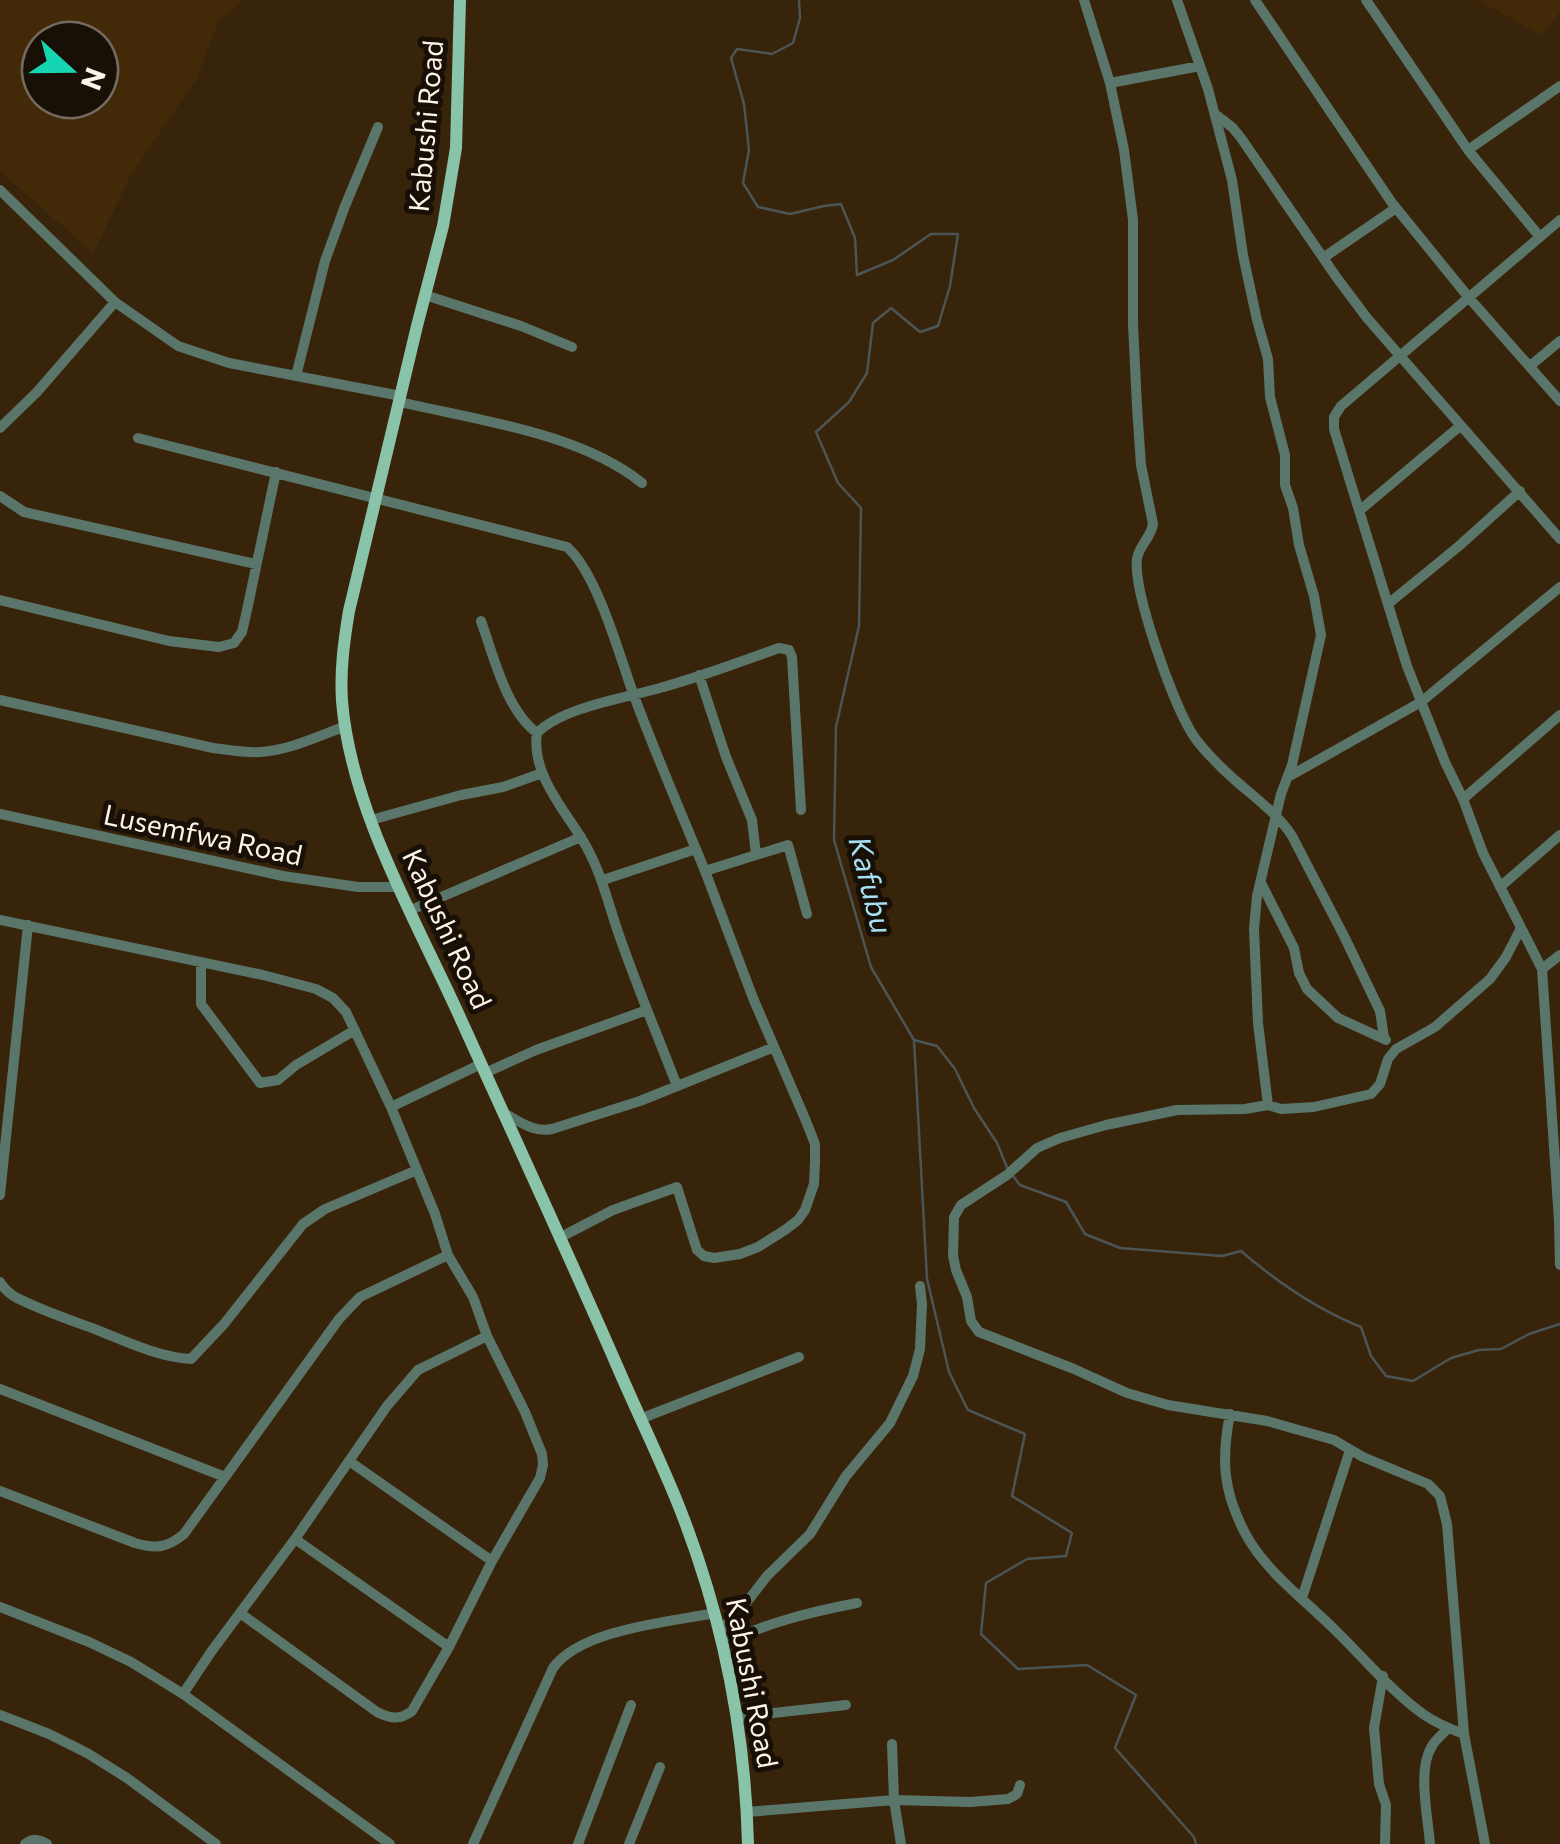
<svg xmlns="http://www.w3.org/2000/svg" width="1560" height="1844" font-family="Commissioner,sans-serif">
	<style>
		.built { fill: #422a09; fill-rule: evenodd }
		.lines { fill: none; stroke-linecap: round; stroke-linejoin: round }
		.stream { stroke: #4c5555; stroke-width: 2.5 }
		.minor { stroke: #5a766a; stroke-width: 10 }
		.major { stroke: #89c3aa; stroke-width: 12 }
		.labels { text-anchor: middle; stroke-width: 10; stroke-linejoin: round; paint-order: stroke }
		.street-label { font-size: 28px; fill: #fef3e7; stroke: #181006 }
		.water-label { font-size: 30px; font-style: italic; fill: #a5e1f5; stroke: #181006 }
	</style>
	<rect width="100%" height="100%" fill="#38240b"/>
	<path class="built" d="M0 0H244L219 20 197 78 132 173 93 253 0 171ZM100 40V100H40V40Z
		M1478 0H1560V12L1542 35Z"/>
	<g class="lines">
		<path class="stream" d="M799 0 800 18 793 43 772 54 737 49 731 58 744 104 749 150 743 183 758 207 790 214 824 206 841 204 855 238 857 275 893 260 931 234H958L950 286 938 326 920 332 891 308 873 323 867 373 849 402 816 432 838 483 861 508 859 626 836 727 834 840 871 967 914 1040 927 1279 949 1372 968 1410 1025 1434 1012 1496 1072 1533 1066 1556 1027 1559 986 1583 981 1634 1018 1669 1087 1665 1136 1695 1115 1748 1194 1837 1196 1844
			M914 1040 937 1046 955 1069 974 1108 997 1143 1008 1170
			M1013 1176 1020 1185 1066 1202 1085 1234 1120 1248 1222 1256 1241 1251C1277 1282 1316 1309 1361 1327L1371 1356 1386 1376 1413 1381 1451 1358 1479 1350 1501 1349 1529 1334 1560 1324"/>
		<path class="minor" d="M1084 0 1110 83 1200 66
			M1177 0 1208 89 1232 180 1243 255 1257 320 1268 359 1270 397 1285 455V485L1293 508 1299 545 1314 596 1321 635 1292 765 1281 794 1257 896 1254 929 1258 1023 1268 1105
			M1255 0 1392 203 1470 299 1560 401
			M1366 0 1468 150 1540 237
			M1110 83 1124 150 1133 220V324L1137 407 1141 465 1153 524C1151 538 1139 545 1137 559 1133 592 1172 699 1190 730 1197 743 1209 755 1220 766 1241 788 1277 811 1292 836L1344 936 1380 1011 1384 1038
			M1215 114 1233 128 1241 138 1337 278 1367 318 1560 539
			M1468 150 1560 86
			M0 190 115 302 178 346 229 363 401 396
			M1560 220 1341 406 1334 417V429L1407 666 1445 762 1463 799 1483 853 1542 969 1559 1221 1560 1265
			M1323 258 1396 208
			M425 295 521 326 572 347
			M1530 366 1560 341
			M296 376 325 261 345 206 378 127
			M400 402C477 420 580 433 642 483
			M0 428 37 392 115 302
			M138 438 567 547C597 573 619 654 633 693 655 753 681 812 705 871L788 845 807 914
			M0 496 24 512 256 564
			M1359 511 1460 426
			M0 600 169 641 219 647 234 643 242 632 247 610 276 472
			M1388 604 1459 546 1520 491
			M481 621C494 657 506 710 537 733
			M699 675 726 757 752 820 756 854
			M0 700 213 748C229 750 245 753 261 752 290 750 319 736 346 726
			M1288 777 1421 702 1560 587
			M1463 799 1560 715
			M0 814 283 876 358 887H399
			M371 820 461 795 503 787 542 773
			M603 880 696 849
			M1261 883 1294 948 1299 973 1307 989 1338 1018 1386 1040
			M1500 887 1560 835
			M411 910 581 837
			M0 920 263 975 316 989 333 998 346 1012 391 1107 435 1214 448 1255 473 1297 487 1336 525 1412 542 1454 543 1465 540 1478 492 1561 449 1647 412 1711C400 1720 391 1719 377 1712L240 1613
			M201 962V1004L260 1083 278 1080 296 1065 355 1030
			M1542 969 1560 955
			M485 1073 536 1050 647 1010
			M677 1086C657 1034 635 982 617 929 606 896 599 865 580 836 561 806 531 771 537 733 563 707 625 698 660 688 700 677 740 662 779 648L789 650 792 657 801 810
			M391 1107 481 1064
			M504 1113C520 1122 534 1133 552 1129L640 1101 774 1047
			M0 1195 28 925
			M559 1238 613 1210 677 1187 697 1250 704 1256 714 1258 740 1254 758 1247 785 1230 798 1220 805 1210 814 1184 815 1161V1144L806 1121 753 998 705 871
			M0 1282C4 1289 10 1294 17 1298 41 1310 67 1319 92 1328 123 1340 157 1357 191 1359L224 1324 303 1224 325 1209 417 1170
			M0 1389 225 1477
			M1230 1414C1221 1460 1223 1491 1245 1533 1265 1571 1304 1599 1334 1629 1363 1657 1390 1690 1423 1714 1436 1723 1450 1729 1464 1734
			M640 1419 799 1357
			M349 1461 492 1561
			M0 1491 135 1543C156 1549 167 1548 184 1534L339 1319 360 1297 448 1255
			M295 1539 449 1647
			M1302 1598 1350 1450
			M0 1607 89 1642 131 1662 183 1694 390 1844
			M720 1631 743 1607 767 1576 810 1534 846 1476 890 1423 913 1376 920 1349 922 1304 920 1286
			M723 1644C766 1623 810 1612 857 1603
			M1383 1676 1374 1728 1379 1784 1386 1805 1385 1844
			M183 1694 211 1652 295 1539 387 1406 418 1370 487 1336
			M0 1715 49 1734 87 1753 127 1778 216 1844
			M738 1717 846 1705
			M892 1744 894 1800 901 1844
			M747 1812 894 1800 970 1802 1008 1799 1017 1794 1020 1785
			M25 1844C33 1838 39 1839 47 1844
			M473 1844 553 1668C581 1629 670 1622 715 1613
			M578 1844 631 1705
			M629 1844 660 1767
			M1430 1844C1428 1817 1417 1769 1432 1746 1436 1739 1443 1734 1448 1728
			M1485 1844 1464 1734 1447 1524 1440 1496 1428 1484 1363 1457 1334 1440 1267 1421 1168 1405 1127 1393 1074 1369 979 1332 971 1321 967 1297 956 1270 953 1256 954 1217 961 1205 1007 1175 1037 1148 1060 1138 1106 1125 1177 1110 1245 1109 1268 1105 1281 1109 1314 1107 1371 1094 1380 1084 1388 1059 1396 1049 1435 1027 1490 979 1506 957 1521 928"/>
		<path class="major" d="M460 0 456 148 443 226 417 326 349 611C344 641 340 670 342 701 351 812 418 923 463 1024 515 1139 568 1253 618 1368 637 1412 658 1455 676 1499 721 1610 745 1725 748 1844"/>
	</g>
	<g class="labels">
		<g class="street-label">
			<text transform="translate(426 126) rotate(-85)" y="10">Kabushi Road</text>
			<text transform="translate(203 835) rotate(12)" y="10">Lusemfwa Road</text>
			<text transform="translate(447 929) rotate(65)" y="10">Kabushi Road</text>
			<text transform="translate(752 1683) rotate(79)" y="10">Kabushi Road</text>
		</g>
		<g class="water-label">
			<text transform="translate(870 885) rotate(76)" y="10">Kafubu</text>
		</g>
	</g>
	<g transform="translate(70 70) rotate(111)"><circle r="48" fill="#181006" stroke="#746b60" stroke-width="2.5"/>
	<path d="M0-8L18 38L0 25L-18 38Z" fill="#16d5b3"/>
	<text y="-15" font-size="28" font-weight="bold" text-anchor="middle" fill="#fef3e7">N</text>
	</g>
</svg>
